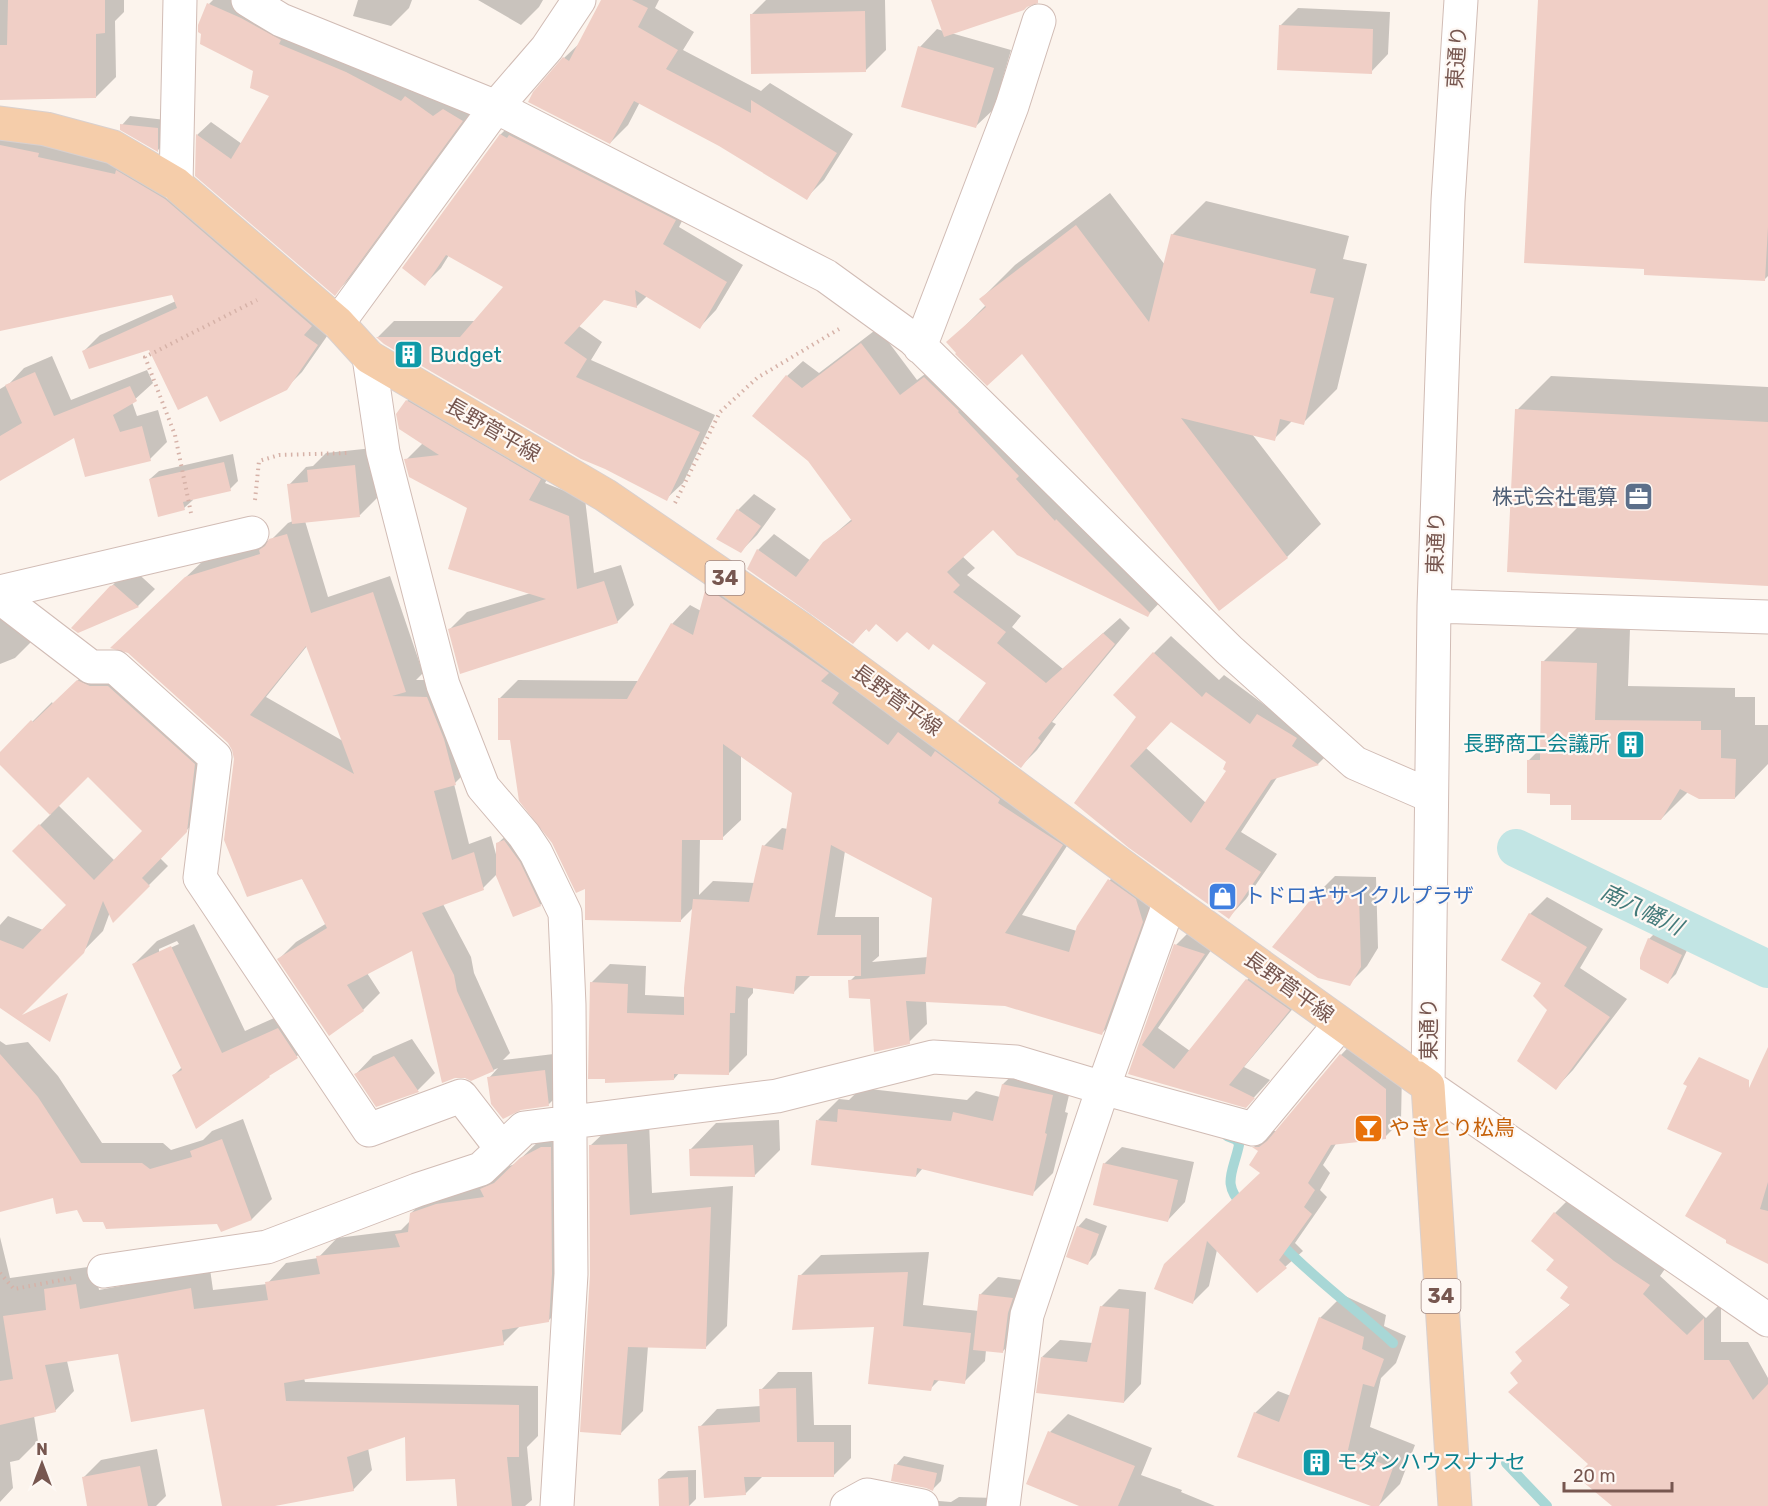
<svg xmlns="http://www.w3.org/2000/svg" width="1768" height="1506" font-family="Rubik,'Noto Sans JP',sans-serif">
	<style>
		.shadow { fill: #0003; fill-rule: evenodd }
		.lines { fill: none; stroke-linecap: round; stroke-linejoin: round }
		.stream { stroke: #a8d7d6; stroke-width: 10 }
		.canal { stroke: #c2e5e4; stroke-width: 38 }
		.building { fill: #f0cfc6; fill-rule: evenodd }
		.minor-casing { stroke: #d1bcb5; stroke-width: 35 }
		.major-casing { stroke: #d9d0ce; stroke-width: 35 }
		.path { stroke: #d6b2a8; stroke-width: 4; stroke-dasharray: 1.5 4.5; stroke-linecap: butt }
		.minor { stroke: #fff; stroke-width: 33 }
		.major { stroke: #f5cdaa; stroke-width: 33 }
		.labels { text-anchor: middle; stroke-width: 4.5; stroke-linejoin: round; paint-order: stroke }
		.shield { fill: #fef8f4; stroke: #a08781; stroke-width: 1.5 }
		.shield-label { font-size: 20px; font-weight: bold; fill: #775750 }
		.street-label { font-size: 21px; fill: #775750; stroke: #fef8f4 }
		.culture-label { font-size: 21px; fill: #0d838f; stroke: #fef8f4; text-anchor: start }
		.service-label { font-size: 21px; fill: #4e5e75; stroke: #fef8f4; text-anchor: end }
		.shop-label { font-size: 21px; fill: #366cbe; stroke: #fef8f4; text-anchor: start }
		.food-label { font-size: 21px; fill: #c56008; stroke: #fef8f4; text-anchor: start }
		.water-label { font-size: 22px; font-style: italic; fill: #437a7a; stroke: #fef8f4 }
	</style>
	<rect width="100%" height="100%" fill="#fcf4ed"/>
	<path class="shadow" d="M0 0H124V12L115 21 116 77 96 97H0Z
		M213 0H245L475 107 348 280 335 294 197 135 211 122 242 144 271 95 209 4Z
		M358 0H412L409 8 391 26 353 16Z
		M478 0H543L539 7 521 25Z
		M602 0H659L655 8 694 32 683 50 761 91 770 83 853 134 824 180 806 198 720 145 640 102 628 125 610 143 564 58 581 42Z
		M766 0H885L886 50 866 70 751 15Z
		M933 0H1037L951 33 1011 50 994 109 976 126 920 47 937 29 943 31Z
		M1539 0H1768V276L1765 279 1646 267Z
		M1298 8 1390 12 1388 54 1371 72 1280 26Z
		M130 116 166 120V142L158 150 122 125Z
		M517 118 691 203 679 227 743 265 716 310 700 327 647 296 636 307 604 299 579 326 602 342 591 360 715 415 683 483 666 499 378 337 394 321H476L506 287 449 255 441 268 425 284 404 267 501 134Z
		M0 127 130 159 332 329 302 372 286 388 208 394 150 348 84 351 100 335 176 301 173 293 0 330Z
		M1110 193 1165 265 1172 235 1206 201 1349 236 1343 259 1367 264 1337 389 1303 423 1293 420 1274 439 1252 434 1321 524 1287 557 1022 352 949 342 986 305 981 299 1015 265Z
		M878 328 917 380 941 362 1163 599 1148 615 993 528 962 556 975 568 967 575 1021 616 1012 627 1063 669 1120 618 1130 628 1052 722 1056 724 1037 750 1021 766 988 683 934 642 907 630 877 622 867 628 853 642 758 550 774 534 811 561 824 543 852 519 787 376 803 361 819 373Z
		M52 356 71 400 147 370 153 383 132 402 137 416 158 410 167 442 150 459 75 435 0 479V389L10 383 24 368Z
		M1551 376 1768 387V584L1517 410Z
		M424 384 557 462 545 483 585 499 594 573 621 565 634 605 617 622 450 629 467 612 531 593 469 507 406 460 423 443 407 401Z
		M373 448 377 498 360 515 305 521 328 597 390 576 423 673 416 680H445L472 766 454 784 469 844 491 836 497 858 498 843 516 826 558 888 540 905 497 874 483 888 443 904 471 957 474 973 510 1053 503 1060 562 1053 566 1087 549 1104 489 1078 498 1068 471 1080 413 949 367 973 380 993 363 1010 279 959 296 942 327 923 235 759 234 749 129 631 204 560 271 540 288 523 293 521 289 485 306 467 313 466 326 453ZM307 646 343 741 266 697Z
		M233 454 238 481 230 489 192 498 193 500 184 508 150 479 159 471Z
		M754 494 776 509 757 535 741 551 738 510Z
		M129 568H132L155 589 138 606 78 632 111 587Z
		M725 569 849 684 906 727 918 714 1080 826 1022 915 1077 931 1110 880 1128 861 1160 903 1120 1015 1102 1033 1006 1004 926 1001 927 1024 909 1042 871 998 850 981 857 974H812L793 993 753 987V993L748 999 747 1055 729 1073 680 1072 674 1079 591 983 610 964 646 966 645 995 686 997 694 907 681 920 587 887 511 738 500 698 518 680 639 681 672 624 690 605 701 611 707 587ZM741 755 793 792 788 829 782 828 764 846 755 883 713 881 699 895 700 838H722L741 820ZM845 851 934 897 928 957 872 962 879 956V917H835Z
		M0 605 33 640 15 658 0 664Z
		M1577 628 1630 629 1628 686 1735 688V697H1755V725H1768V764L1735 798 1688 792 1661 819 1573 804 1552 792 1529 760 1542 747 1543 662Z
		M1171 636 1219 680 1224 675 1266 706 1275 698 1335 747 1318 764 1278 776 1241 832 1277 854 1246 899 1229 917 1076 803 1138 716 1154 653ZM1171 720 1228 762 1229 770 1206 803 1146 748Z
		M98 661 214 744 206 810 160 858 168 866 114 920 110 912 103 931 37 998 0 984V925L8 916 43 930 68 905 14 851 51 814 0 763V754L52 702 53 704ZM88 775 144 831 115 861 58 805Z
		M1335 876 1376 877 1378 948 1367 966 1349 984 1317 894Z
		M1547 897 1603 929 1580 968 1627 999 1573 1070 1556 1088 1549 1010 1530 914Z
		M194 924 245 1031 301 1006 320 1034 297 1056 173 1076 182 1067 134 964 157 941ZM177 941 179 944 159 953V949Z
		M1193 928 1220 937 1158 1028 1190 1051 1247 980 1264 963 1306 993 1244 1067 1270 1080 1246 1106 1130 1073 1176 945Z
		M1658 930 1689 946 1676 974 1668 982 1641 958 1649 939Z
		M1357 1038 1402 1072 1401 1121 1385 1137 1337 1142 1323 1165 1330 1173 1320 1190 1327 1197 1295 1243 1303 1251 1258 1291 1217 1250 1209 1286 1193 1302 1156 1288 1261 1173 1260 1151 1254 1147 1270 1131H1277L1341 1055Z
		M412 1039 435 1073 418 1090 377 1105 356 1074 373 1056Z
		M0 1041 6 1045 28 1042 58 1076 102 1143H163L171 1150 203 1140 212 1131 243 1119 272 1199 252 1219 218 1222 104 1221 54 1196 0 1211Z
		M1025 1063 1074 1074 1065 1112 1068 1113 1053 1173 1032 1194 923 1168 916 1176 818 1120 839 1099 849 1100 861 1088 967 1100 976 1091 1000 1097 1003 1084Z
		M1768 1112V1260L1724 1153Z
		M779 1120 780 1150 754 1176 690 1150 716 1123Z
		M649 1122 652 1193 733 1186 727 1326 705 1348 648 1346 643 1411 620 1434 591 1275 590 1146 613 1124Z
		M561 1128 568 1301 549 1320 521 1325 503 1343 304 1378 305 1382 538 1386V1436L527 1447 532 1500 525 1506H459L456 1478 406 1435 368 1448 372 1470 353 1490 267 1506H224L205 1407 119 1353 67 1361 74 1391 55 1411 34 1416 38 1441 19 1460 10 1462 13 1488 0 1502V1237L10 1278 95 1266 99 1290 210 1269 213 1290 267 1284 286 1263 318 1258 337 1238 401 1230 411 1220V1213L431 1194 515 1164 541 1139Z
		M1122 1147 1194 1162 1185 1202 1168 1220 1104 1164Z
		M1573 1195 1667 1266 1660 1276 1706 1318 1721 1303V1342H1748L1768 1378V1506H1615L1590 1464 1520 1383 1524 1362 1517 1352 1571 1304 1570 1286 1556 1260 1555 1213Z
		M1086 1218 1107 1226 1096 1255 1088 1263 1078 1227Z
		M929 1252 923 1305 979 1311 980 1295 998 1277 1029 1281 1020 1334 1003 1351 986 1350 985 1361 964 1382 940 1379 930 1389 876 1325 800 1276 821 1255Z
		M1119 1289 1146 1292 1141 1384 1124 1402 1042 1357 1060 1340 1093 1343 1101 1307Z
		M1343 1295 1386 1315 1384 1326 1406 1336 1396 1363 1381 1378 1370 1427 1415 1445 1400 1484 1378 1506H1375L1255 1413 1278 1391 1291 1396 1320 1318Z
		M778 1372H812L814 1425H851V1458L833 1476H763L745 1494 700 1427 717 1409 761 1406V1390Z
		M1068 1414 1152 1448 1141 1475 1182 1490 1181 1492 1215 1506H1083L1050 1432Z
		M157 1449 166 1496 156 1506H89L83 1478 101 1460Z
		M904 1456 944 1465 941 1481 933 1489 896 1465Z
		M696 1470V1499L689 1506H660L659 1479 668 1471Z
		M959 1497 996 1498V1506H920L927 1500 951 1502Z"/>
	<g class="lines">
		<path class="stream" d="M1227 1136 1237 1140 1239 1145C1233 1173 1221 1184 1244 1207
			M1278 1241C1313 1278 1355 1308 1393 1343
			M1506 1463 1547 1506"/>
		<path class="canal" d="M1516 848 1768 969"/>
	</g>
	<path class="building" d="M8 0H105V33L96 34V98L0 100V45H7Z
		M601 0H632L648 8 638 27 678 50 666 69 751 113V100L837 153 807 200 719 146 634 101 610 144 528 102 533 92 563 57 569 61Z
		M931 0H1038V3L1027 7 1024 10 944 37Z
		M1538 0H1768V227L1765 281 1644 275V269L1524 263Z
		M207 3 241 18 281 40 279 44 346 72 401 101 405 96 433 116 443 109 463 121 335 296 195 176 196 134 231 159 269 96 250 88 253 71 200 44 201 34 198 32V25Z
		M865 11 866 72 751 74 750 14Z
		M1279 25 1373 29 1372 74 1277 70Z
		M918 46 994 68 976 128 901 107Z
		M120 124 158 128V152L120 130Z
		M500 134 507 138 509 135 676 220 663 244 727 282 700 329 635 290 637 308 604 300 564 343 587 359 576 377 700 432 667 501 605 469 581 459 384 344 376 337H460L503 287 446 255 425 286 402 268Z
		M0 145 39 153 38 157 115 174 116 170 165 199 312 326 304 335 318 345 287 390 220 422 207 396 178 410 149 350 89 369 82 351 177 308 172 295 0 331Z
		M1076 225 1149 322 1171 234 1316 269 1310 293 1334 298 1304 425 1280 419 1275 441 1181 418 1288 558 1219 611 1022 354 987 386 955 354 956 353 946 342 986 307 979 299Z
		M861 343 900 395 924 377 959 411 958 412 1019 476 1016 479 1055 521 1056 519 1150 613 1148 617 1017 555 993 530 947 572 960 585 953 592 1006 632 997 643 1046 683 1103 633 1115 644 1038 738 1041 741 1021 768 958 721 986 683 933 644 929 650 907 632 897 642 876 624 869 632 866 629 853 644 747 569 757 549 796 577 823 542 852 521 808 461 752 416 786 375 802 388Z
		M35 372 54 416 130 386 137 401 113 415 120 432 142 426 151 461 85 477 74 438 0 481V436L22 423 5 385Z
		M406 400 541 479 529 500 569 516 577 589 604 581 618 623 460 674 448 629 546 599 448 569 467 508 409 477 404 459 439 455 399 429 396 414Z
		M1515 409 1768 422V586L1507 572Z
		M224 462 231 491 183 502 185 510 158 517 149 479Z
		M355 465 360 517 292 524 287 484 308 482 307 470Z
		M737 509 761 526 741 553 716 539Z
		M287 534 311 613 373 592 406 692 392 696 427 697 444 739 456 785 434 791 452 860 474 852 484 890 422 913 454 975 457 991 494 1071 471 1081 465 1078H455L442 1083 412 951 347 985 364 1011 329 1036 277 959 327 928 302 879 247 897 224 840 234 759 232 750 228 743 128 653 110 648 185 577 260 554 259 550 265 546 269 539ZM306 646 354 774 250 715Z
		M114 585 139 607 78 633 71 628 110 586Z
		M706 587 829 673 821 681 839 693 832 703 888 745 898 732 931 757 935 751 1000 799 998 803 1063 845 1005 933 1069 952 1077 926 1108 879 1136 899 1143 922 1102 1035 1005 1006 906 1001 910 1044 874 1052 870 999 849 998 848 980 925 974 932 898 831 845 817 935H861V976H796L794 994 736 986 735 1013H730L729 1075 674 1074V1080L605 1083V1079H588L590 982 628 984 627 1013 684 1015V988L693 899 749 902 762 845 783 850 792 793 723 744V840H682L681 922 585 920V889L576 893 552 843 519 801 510 740H498V698L627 699 671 623 693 635Z
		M1153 652 1202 697 1206 692 1250 724 1257 714 1297 738 1292 746 1319 765 1271 780 1225 849 1261 872 1229 919 1129 848 1074 803 1136 717 1113 695ZM1171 722 1226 762 1223 769 1226 771 1191 823 1130 766Z
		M1541 661 1597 663 1595 720 1701 721V730H1721V758L1736 759 1735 799H1699L1680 789 1661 820H1571V805H1550V794L1527 793V760H1540Z
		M77 680 90 686H108L195 764 187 832 142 878 150 886 113 923 103 901 84 953 22 1015 68 993 50 1042 0 1008V940L23 949 66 905 12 851 39 824 94 880 142 831 88 777 50 815 0 765V752L31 720 33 722Z
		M504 840 520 862 541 906 513 917 496 876V843Z
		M1316 893 1359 894 1361 967 1350 986 1318 978 1272 947Z
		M1529 913 1587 947 1564 986 1610 1017 1556 1090 1517 1061 1547 1010 1533 996 1541 983 1501 960Z
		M1648 938 1682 955 1668 984 1640 969V958Z
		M1174 944 1205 954 1142 1045 1174 1069 1246 979 1290 1010 1229 1085 1255 1098 1246 1108 1128 1074Z
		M171 946 222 1053 278 1028 298 1058 269 1076 270 1077 196 1129 172 1075 182 1070 132 964Z
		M1768 1047V1182L1760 1209 1768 1211V1264L1726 1243V1240L1685 1216 1722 1153 1667 1129 1687 1086 1683 1084 1699 1057 1749 1080V1088Z
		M0 1054 38 1097 81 1163H142L150 1169 192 1157 190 1151 222 1139 252 1220 221 1232 217 1224 106 1229 103 1222H83L77 1210 56 1214 53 1198 0 1212Z
		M1340 1054 1386 1089V1139L1331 1145 1308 1183 1315 1190 1304 1207 1312 1214 1279 1260 1287 1268 1257 1293 1207 1241 1193 1304 1154 1289 1164 1264 1260 1173 1249 1165 1258 1151 1252 1147H1259L1267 1141Z
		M394 1056 419 1092 376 1107 354 1074Z
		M545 1070 549 1106 521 1110 503 1119 491 1104 487 1077Z
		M1002 1084 1053 1095 1045 1133 1047 1134 1033 1196 917 1168 916 1177 811 1165 816 1120 837 1122 838 1109 951 1121 953 1112 993 1121Z
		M627 1144 630 1215 711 1207 706 1349 628 1347 621 1435 580 1432 590 1275 589 1145Z
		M753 1145 755 1177 690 1176 689 1149Z
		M541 1147H551L552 1274 549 1322 502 1330 504 1345 284 1383 286 1401 519 1405V1457H507L512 1506H457L455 1479 406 1481 405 1437 347 1457 354 1491 275 1506H222L204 1409 131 1422 118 1354 45 1365 56 1412 0 1425V1381L13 1379 3 1316 46 1310 44 1289 76 1284 80 1309 191 1288 194 1309 268 1300 265 1282 320 1274 316 1256 400 1247 395 1234 408 1232 410 1213 436 1204 484 1197 480 1189 494 1183 520 1158Z
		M1103 1163 1178 1180 1168 1222 1093 1205Z
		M1554 1212 1614 1261 1650 1285 1643 1294 1687 1335 1704 1318V1360H1729L1753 1400 1768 1384V1506H1612L1576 1476 1588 1464 1508 1392 1518 1383 1510 1373 1522 1361 1515 1352 1570 1305 1560 1298 1568 1287 1546 1270 1554 1260 1531 1241Z
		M1077 1226 1099 1234 1088 1265 1066 1257Z
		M908 1272 903 1326 971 1333 965 1384 934 1380 931 1391 868 1384 874 1327 792 1330 798 1275Z
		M979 1294 1013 1298 1008 1313 1003 1353 973 1350Z
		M1100 1306 1129 1309 1124 1403 1036 1393 1041 1357 1087 1362Z
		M1319 1317 1364 1337 1362 1349 1384 1359 1374 1387 1363 1384 1348 1450 1393 1468 1379 1506H1371L1237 1457 1254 1412 1279 1422Z
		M796 1388 797 1442H834V1477H744L746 1495 704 1498 698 1426 760 1422 759 1389Z
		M1048 1431 1135 1466 1118 1506H1079L1026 1484Z
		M894 1464 937 1473 933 1491 926 1488 891 1481Z
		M140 1466 148 1506H87L82 1477Z
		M688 1477 689 1506H659L658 1479Z"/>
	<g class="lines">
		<defs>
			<path id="minor" d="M248 0 281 20 496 107 826 276 913 339 1229 650 1355 763 1431 796
				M1461 0 1448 201 1434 606 1428 1086 1768 1320
				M176 184 180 0
				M338 323 496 107 547 48 579 0
				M920 347 1012 106 1039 21
				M369 357 383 452 443 685 483 787 524 835 536 853 565 913 569 1005 571 1274 557 1506
				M4 591 10 605 91 667H115L215 757 200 878 369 1130 461 1096 502 1149
				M0 592 252 533
				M1434 606 1768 617
				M104 1271 267 1247 417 1190 481 1169 524 1128 777 1096 933 1057 1016 1062 1103 1088 1253 1129 1340 1024
				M847 1506 867 1495 922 1506
				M1003 1506 1027 1315 1103 1088 1170 901"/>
			<path id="major" d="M0 123 46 129 113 147 176 184 338 323 369 357 605 495 801 629 1170 901 1428 1086 1455 1506"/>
		</defs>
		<use href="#minor" class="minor-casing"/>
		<use href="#major" class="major-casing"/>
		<path class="path" d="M255 500 259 461 279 455 347 453
			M675 503 720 412 757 378 839 329
			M191 513 175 435 145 357 257 300
			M0 1273 14 1289 72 1278"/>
		<use href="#minor" class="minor"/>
		<use href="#major" class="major"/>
	</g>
	<defs>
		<symbol id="building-square" viewBox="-11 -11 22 22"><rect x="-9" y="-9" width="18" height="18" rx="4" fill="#0f9aa8" stroke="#fef8f4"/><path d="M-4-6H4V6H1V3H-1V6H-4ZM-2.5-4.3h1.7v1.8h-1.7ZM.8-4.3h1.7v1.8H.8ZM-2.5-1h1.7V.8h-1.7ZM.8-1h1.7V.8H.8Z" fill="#fff"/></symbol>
		<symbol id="office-square" viewBox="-11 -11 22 22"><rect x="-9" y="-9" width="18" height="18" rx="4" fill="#5c6f8a" stroke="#fef8f4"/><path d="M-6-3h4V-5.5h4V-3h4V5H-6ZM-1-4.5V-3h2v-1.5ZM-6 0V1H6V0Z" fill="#fff"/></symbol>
		<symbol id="shop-square" viewBox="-11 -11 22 22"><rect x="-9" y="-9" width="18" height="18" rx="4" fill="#3f7fe0" stroke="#fef8f4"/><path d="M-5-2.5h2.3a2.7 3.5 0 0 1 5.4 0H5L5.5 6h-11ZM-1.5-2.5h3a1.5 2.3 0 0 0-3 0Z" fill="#fff"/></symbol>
		<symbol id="bar-square" viewBox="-11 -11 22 22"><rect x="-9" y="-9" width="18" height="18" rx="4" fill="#e8710a" stroke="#fef8f4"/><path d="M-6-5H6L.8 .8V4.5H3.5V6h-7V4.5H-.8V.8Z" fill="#fff"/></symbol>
	</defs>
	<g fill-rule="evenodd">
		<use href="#building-square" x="392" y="338" width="33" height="33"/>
		<use href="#office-square" x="1622" y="480" width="33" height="33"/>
		<use href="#building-square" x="1614" y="728" width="33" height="33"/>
		<use href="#shop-square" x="1206" y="880" width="33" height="33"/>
		<use href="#bar-square" x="1352" y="1112" width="33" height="33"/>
		<use href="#building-square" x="1300" y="1446" width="33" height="33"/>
	</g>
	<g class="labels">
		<g class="shield">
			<rect x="705.5" y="561" width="39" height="34" rx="4.5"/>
			<rect x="1421.5" y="1279" width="39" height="34" rx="4.5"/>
		</g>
		<g class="shield-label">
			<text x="725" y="585">34</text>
			<text x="1441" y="1303">34</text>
		</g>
		<g class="street-label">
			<text transform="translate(1457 57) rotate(-86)" y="7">東通り</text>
			<text transform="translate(493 430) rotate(30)" y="7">長野菅平線</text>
			<text transform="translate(1436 543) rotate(-88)" y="7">東通り</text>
			<text transform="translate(897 700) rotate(36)" y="7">長野菅平線</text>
			<text transform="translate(1289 987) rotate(36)" y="7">長野菅平線</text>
			<text transform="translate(1429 1029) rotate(-90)" y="7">東通り</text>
		</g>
		<g class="culture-label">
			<text x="430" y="362">Budget</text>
			<text x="1610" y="751" text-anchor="end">長野商工会議所</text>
			<text x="1337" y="1469">モダンハウスナナセ</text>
		</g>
		<g class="service-label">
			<text x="1618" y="504">株式会社電算</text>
		</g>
		<g class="shop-label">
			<text x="1244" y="903">トドロキサイクルプラザ</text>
		</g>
		<g class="food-label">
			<text x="1389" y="1135">やきとり松鳥</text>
		</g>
		<g class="water-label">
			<text transform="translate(1642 909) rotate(26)" y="8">南八幡川</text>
		</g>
	</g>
	<g transform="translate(42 1464)" stroke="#fef8f4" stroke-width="4.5" paint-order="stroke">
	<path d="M0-4.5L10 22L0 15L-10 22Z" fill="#775750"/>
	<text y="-9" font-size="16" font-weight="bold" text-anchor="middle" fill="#775750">N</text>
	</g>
	<path d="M1564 1482v9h108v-9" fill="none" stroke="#775750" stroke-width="3"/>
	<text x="1573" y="1482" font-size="18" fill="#775750" stroke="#fef8f4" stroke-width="4.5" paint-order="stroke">20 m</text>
</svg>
